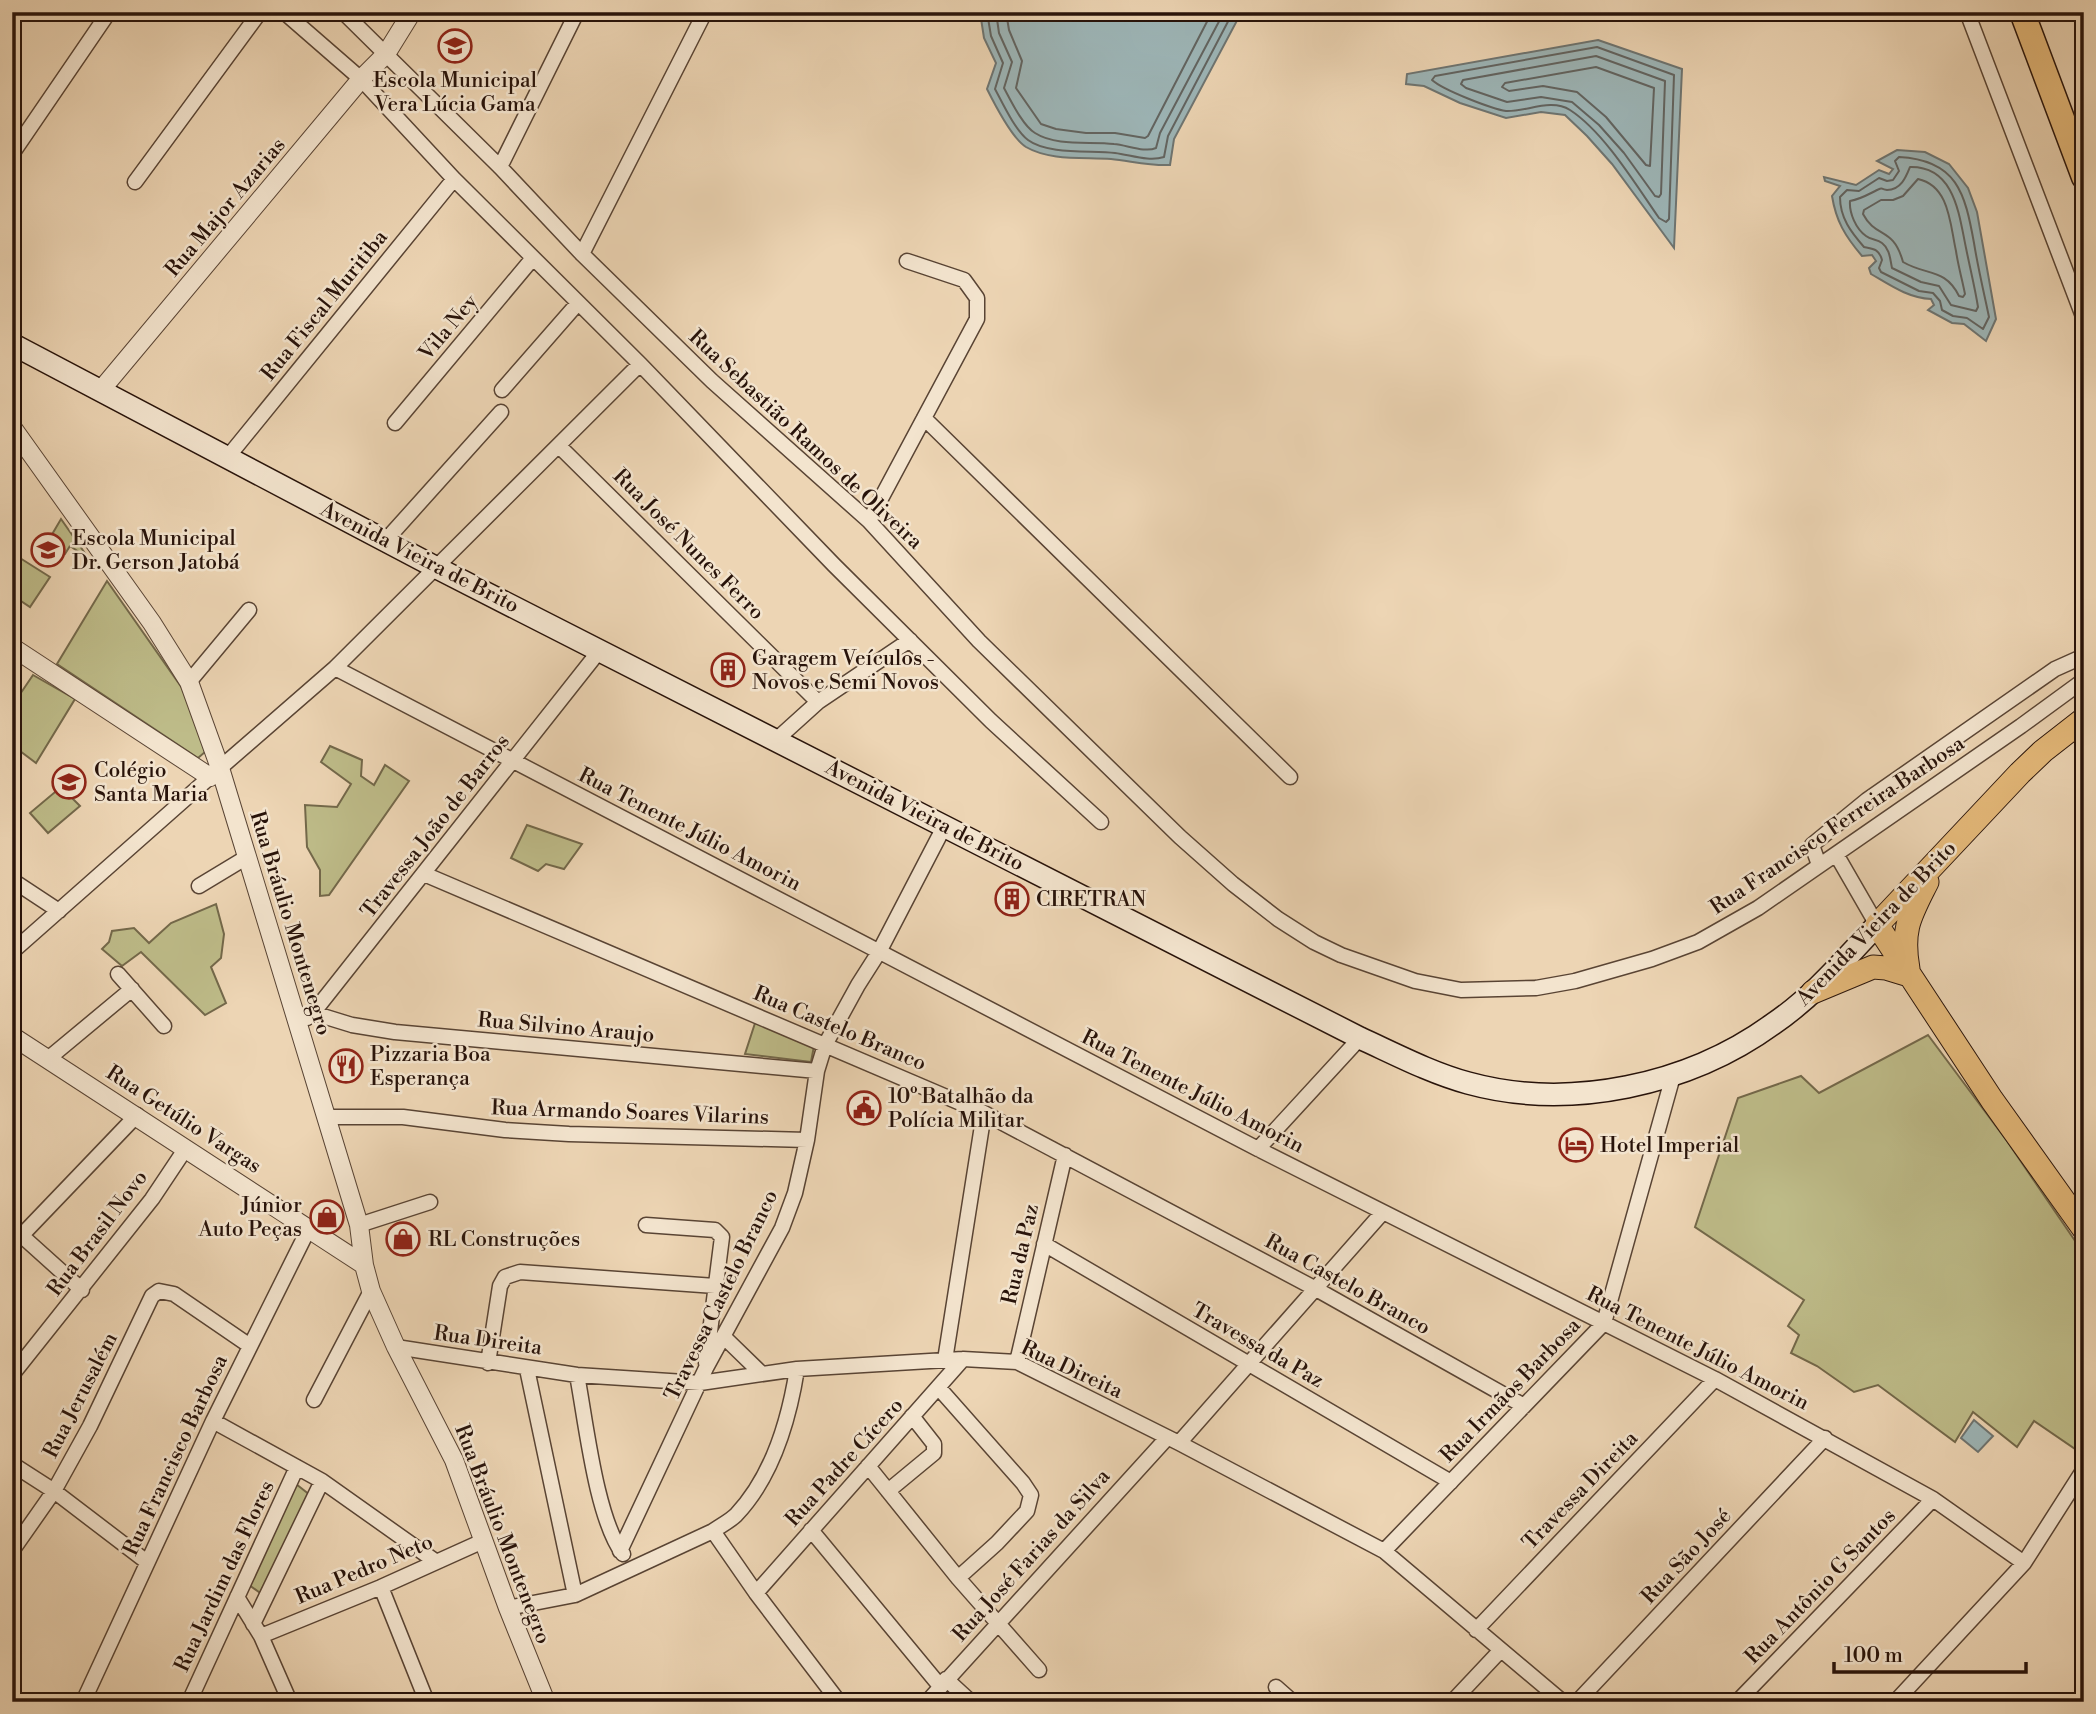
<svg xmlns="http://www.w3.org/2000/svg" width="2096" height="1714" font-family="'Libre Bodoni',serif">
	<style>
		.green { fill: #bebc89; stroke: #73684a; stroke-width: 2 }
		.water { fill: #9db6b8; stroke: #6e7572; stroke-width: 2 }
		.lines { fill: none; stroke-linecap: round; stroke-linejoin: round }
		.shore { stroke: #626461; stroke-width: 2 }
		.minor-casing { stroke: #594434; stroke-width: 17 }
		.tertiary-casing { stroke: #594434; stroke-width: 20 }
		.secondary-casing { stroke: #28130a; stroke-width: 24 }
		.primary-casing { stroke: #28130a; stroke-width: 25 }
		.trunk-casing { stroke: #28130a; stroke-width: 27 }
		.minor { stroke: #f3e4ce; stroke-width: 14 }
		.tertiary { stroke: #f3e4ce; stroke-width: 18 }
		.secondary { stroke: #f3e4ce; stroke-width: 21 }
		.primary { stroke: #e6ba7a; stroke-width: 23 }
		.trunk { stroke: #e6ba7a; stroke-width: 24 }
		.labels { text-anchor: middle; stroke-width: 5; stroke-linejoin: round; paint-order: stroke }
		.poi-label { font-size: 21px; fill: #28130a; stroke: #f3e4ce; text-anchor: start }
		.street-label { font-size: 21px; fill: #28130a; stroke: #f3e4ce }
	</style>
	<rect width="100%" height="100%" fill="#edd5b4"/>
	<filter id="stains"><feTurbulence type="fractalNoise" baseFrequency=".00286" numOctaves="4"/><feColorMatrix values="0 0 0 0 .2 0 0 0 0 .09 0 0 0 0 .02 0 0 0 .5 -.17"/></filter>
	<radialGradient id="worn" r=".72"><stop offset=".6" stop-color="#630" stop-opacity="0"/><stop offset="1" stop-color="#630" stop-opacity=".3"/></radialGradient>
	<path class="green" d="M61 519 89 559 70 546 65 554 47 543Z
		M12 553 50 577 30 607 12 595Z
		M107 581 189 698 205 752 198 758 57 664Z
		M33 675 75 699 36 763 12 745V706Z
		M330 746 362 760 361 776 374 785 385 765 409 781 329 895 320 896V870L307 847 305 805 337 807 351 784 321 762Z
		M61 787 80 806 48 833 30 813Z
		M527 825 582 844 564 869 546 864 538 871 511 858Z
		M216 904 224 934 221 958 211 967 226 1003 205 1015 141 952 122 966 102 949 109 942 112 931 134 928 149 943 171 923Z
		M756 1020 814 1046 811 1062 745 1054Z
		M1928 1035 2007 1141 2084 1254V1448L2081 1453 2034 1421 2017 1447 1973 1412 1955 1442 1878 1385 1854 1392 1817 1366 1791 1353 1799 1335 1788 1326 1804 1300 1695 1227 1738 1098 1801 1076 1819 1093Z
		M296 1484 310 1495 263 1595 249 1585Z"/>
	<path class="water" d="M980 12H1239L1240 15 1174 139 1170 165C1149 166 1131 161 1111 159 1084 157 1050 161 1026 147 1013 139 994 103 987 89L996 63 984 38Z
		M1598 40 1682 69 1674 248 1612 164 1587 136 1565 115 1541 112 1506 118 1460 103 1424 86 1406 84 1407 74Z
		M1897 150 1925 152 1949 164 1968 188 1977 212 1996 319 1986 341 1964 324 1952 323 1928 310 1934 305 1931 299C1908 298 1890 285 1871 274L1869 268 1876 261 1872 255 1862 256C1845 236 1836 221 1832 196L1840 186 1825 181 1824 177 1856 185 1879 170 1889 174 1893 169 1877 161Z
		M1974 1420 1993 1436 1978 1452 1961 1438Z"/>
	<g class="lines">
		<path class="shore" d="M987 12 991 36 1003 63 995 89C1003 104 1015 130 1028 140 1048 155 1092 150 1115 153 1131 155 1149 162 1164 157L1168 136 1233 12
			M996 12 999 33 1012 62 1004 88C1011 101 1023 126 1035 133 1057 147 1090 141 1114 144 1127 145 1145 153 1156 148L1160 133 1224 12
			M1006 12 1009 30 1022 61 1016 88 1041 124 1056 129 1086 133H1115L1145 138 1148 136 1212 12
			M1597 47 1674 75 1669 219 1666 222 1659 218C1636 185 1604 132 1570 110 1551 98 1526 112 1506 111 1492 109 1443 90 1432 80L1435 76Z
			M1596 56 1665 81 1661 194 1659 197 1655 196 1624 153 1599 125 1572 102 1541 97 1507 102 1466 88 1461 84 1463 80Z
			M1596 67 1654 88 1650 166 1646 165 1606 117 1577 92 1543 86 1509 91 1502 87 1505 83Z
			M1899 157C1957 160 1965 193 1974 243 1978 268 1984 293 1989 317L1983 329 1967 318 1953 316 1942 310 1940 301 1933 293 1919 291 1881 272 1879 268 1882 260C1879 249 1874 249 1864 247 1851 232 1840 218 1840 197L1847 190 1859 191 1879 178 1887 181 1893 180 1899 171 1895 161Z
			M1910 167C1955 166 1959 215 1966 248 1970 268 1975 288 1978 307L1976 311 1951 305 1939 286 1921 282 1892 268C1890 259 1890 249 1882 243 1877 239 1871 240 1866 236 1856 229 1849 213 1850 201 1861 199 1867 195 1877 190 1884 187 1879 189 1887 190 1901 190 1906 177 1910 167Z
			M1918 179C1950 186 1950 225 1956 251 1958 265 1962 279 1965 294L1963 297 1959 296C1945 268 1927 276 1903 262 1893 226 1876 239 1863 214L1864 210 1881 200H1893L1903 196Z"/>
		<defs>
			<path id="minor" d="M284 12 361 79 454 179 640 364 834 565 991 721 1101 822
				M343 12 500 167 582 254 712 381 869 521 979 641 1180 837 1233 884 1278 919 1314 942 1341 955 1415 981 1461 990 1536 988 1575 981 1652 959 1698 942 1758 908 2021 726 2084 680
				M1967 12 2084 319
				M12 154 109 12
				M500 167 577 12
				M135 182 260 12
				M582 254 705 12
				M502 390 578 303
				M924 418 1290 777
				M395 423 533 258
				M559 446 818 702
				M227 458 454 179
				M869 521 977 319V298L964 280 907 261
				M386 540 501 412
				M335 668 1258 1149 1715 1379 1933 1499 2024 1563
				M189 682 249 610
				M776 740 818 702 910 640
				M220 768 335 668 640 364
				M1836 854 1877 925
				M1819 865 1812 845 1867 800 2055 669 2084 656
				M424 874 984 1113 1316 1289 1524 1406
				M12 880 59 911
				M199 886 247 857
				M12 952 210 777
				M118 974 164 1026
				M313 1013 352 1025 395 1032 817 1071
				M307 1018 313 1013 600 650
				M49 1058 132 989
				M326 1117H403L505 1130 569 1134 807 1140
				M1258 1149 1360 1038
				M359 1225 430 1202
				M646 1225 715 1230 722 1237 706 1363
				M12 1227 82 1290
				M22 1235 137 1115
				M1044 1244 1451 1482
				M724 1337 761 1373
				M396 1347 577 1375 700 1383 797 1369 963 1359 1017 1362 1179 1443 1384 1551 1563 1702
				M945 1360 984 1113
				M1017 1362 1065 1155
				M488 1363 500 1286 505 1277 520 1272 715 1286
				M527 1369 575 1595
				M12 1375 152 1199 186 1148
				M577 1375C586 1422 596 1518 623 1554
				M938 1387 1023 1483 1031 1495 1027 1511 997 1543 958 1578
				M314 1400 371 1291
				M213 1421 322 1481 435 1561
				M1179 1443 1383 1212
				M12 1464 54 1491 147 1562
				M868 1466 958 1578 1039 1670
				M888 1491 934 1453V1444L912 1416
				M811 1530 940 1686
				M713 1531 756 1593 839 1702
				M12 1551 54 1491 90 1426 152 1296 159 1291 174 1294 250 1346
				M620 1551 706 1368 782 1228 795 1193 807 1140 817 1071 825 1045 858 985 879 952 945 825
				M1384 1551 1604 1323 1673 1076
				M381 1587 427 1702
				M756 1593 963 1359
				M237 1597 261 1636 290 1702
				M508 1608 575 1595 713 1531C720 1526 730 1521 736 1515 773 1476 789 1420 797 1369
				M253 1624 322 1481
				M1476 1630 1715 1379
				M261 1636 381 1587 483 1541
				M946 1679 971 1702
				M1276 1687 1293 1702
				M83 1702 213 1421 309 1228
				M189 1702 297 1467
				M927 1702 1167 1438
				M1452 1702 1500 1651
				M1577 1702 1825 1438
				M1737 1702 1933 1499
				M1895 1702 2024 1563 2084 1469"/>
			<path id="tertiary" d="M101 390 361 79 386 54 412 12
				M12 427 152 623 189 682 220 768 359 1225 364 1265 371 1291 396 1347 454 1460 508 1608 546 1702
				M12 647 210 777 220 768
				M12 1036 364 1265"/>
			<path id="secondary" d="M12 344 437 568 1360 1038C1395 1054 1431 1073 1468 1083 1570 1111 1689 1085 1773 1024 1813 997 1844 960 1877 925"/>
			<path id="primary" d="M2084 719 2043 751 2020 773 1877 925 1992 1100 2084 1229
				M1908 969C1901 929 1910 916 1927 882
				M1813 992 1873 967 1886 968 1909 975"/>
			<path id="trunk" d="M2022 12 2084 177"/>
		</defs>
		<use href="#minor" class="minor-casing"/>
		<use href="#tertiary" class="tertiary-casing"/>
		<use href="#secondary" class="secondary-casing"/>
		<use href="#primary" class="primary-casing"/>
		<use href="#trunk" class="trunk-casing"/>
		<use href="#minor" class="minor"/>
		<use href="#tertiary" class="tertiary"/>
		<use href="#secondary" class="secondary"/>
		<use href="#primary" class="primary"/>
		<use href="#trunk" class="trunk"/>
	</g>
	<defs>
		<symbol id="school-ring" viewBox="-11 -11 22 22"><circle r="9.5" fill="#f3e4ce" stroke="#8f2418" stroke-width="1.5"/><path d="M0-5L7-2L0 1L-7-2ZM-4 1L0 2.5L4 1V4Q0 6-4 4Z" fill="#8f2418"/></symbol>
		<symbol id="building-ring" viewBox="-11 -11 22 22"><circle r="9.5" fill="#f3e4ce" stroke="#8f2418" stroke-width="1.5"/><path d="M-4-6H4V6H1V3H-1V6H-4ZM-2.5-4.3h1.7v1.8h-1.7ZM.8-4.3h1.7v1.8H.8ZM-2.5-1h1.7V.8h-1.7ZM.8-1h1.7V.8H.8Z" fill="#8f2418"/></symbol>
		<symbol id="restaurant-ring" viewBox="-11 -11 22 22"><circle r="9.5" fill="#f3e4ce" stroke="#8f2418" stroke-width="1.5"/><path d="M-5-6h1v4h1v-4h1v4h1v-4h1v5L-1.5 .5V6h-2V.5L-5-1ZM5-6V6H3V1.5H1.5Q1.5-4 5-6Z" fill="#8f2418"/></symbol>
		<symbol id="civic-ring" viewBox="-11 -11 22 22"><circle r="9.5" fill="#f3e4ce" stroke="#8f2418" stroke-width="1.5"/><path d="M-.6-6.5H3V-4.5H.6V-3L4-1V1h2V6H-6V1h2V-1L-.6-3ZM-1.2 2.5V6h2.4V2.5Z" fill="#8f2418"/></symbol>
		<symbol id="hotel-ring" viewBox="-11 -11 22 22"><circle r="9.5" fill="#f3e4ce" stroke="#8f2418" stroke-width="1.5"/><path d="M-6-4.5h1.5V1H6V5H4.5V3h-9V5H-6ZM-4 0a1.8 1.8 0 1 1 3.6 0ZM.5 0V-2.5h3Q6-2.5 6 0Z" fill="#8f2418"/></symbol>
		<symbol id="shop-ring" viewBox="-11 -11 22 22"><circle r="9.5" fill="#f3e4ce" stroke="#8f2418" stroke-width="1.5"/><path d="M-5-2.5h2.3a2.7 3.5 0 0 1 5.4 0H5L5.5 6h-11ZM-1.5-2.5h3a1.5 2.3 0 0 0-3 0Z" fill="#8f2418"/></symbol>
	</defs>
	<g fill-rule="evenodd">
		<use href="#school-ring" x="436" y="27" width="38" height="38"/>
		<use href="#school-ring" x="29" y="531" width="38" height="38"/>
		<use href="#building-ring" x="709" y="651" width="38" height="38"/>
		<use href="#school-ring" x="50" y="763" width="38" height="38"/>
		<use href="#building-ring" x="993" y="880" width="38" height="38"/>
		<use href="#restaurant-ring" x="327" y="1047" width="38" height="38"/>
		<use href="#civic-ring" x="845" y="1089" width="38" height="38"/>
		<use href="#hotel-ring" x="1557" y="1126" width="38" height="38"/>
		<use href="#shop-ring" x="308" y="1198" width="38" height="38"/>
		<use href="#shop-ring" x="384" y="1220" width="38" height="38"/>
	</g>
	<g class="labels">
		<g class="poi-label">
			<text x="455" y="87" text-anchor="middle">Escola Municipal<tspan x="455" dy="24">Vera Lúcia Gama</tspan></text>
			<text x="72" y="545">Escola Municipal<tspan x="72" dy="24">Dr. Gerson Jatobá</tspan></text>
			<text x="752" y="665">Garagem Veículos -<tspan x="752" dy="24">Novos e Semi Novos</tspan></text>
			<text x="94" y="777">Colégio<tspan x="94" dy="24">Santa Maria</tspan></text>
			<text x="1036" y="906">CIRETRAN</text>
			<text x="370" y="1061">Pizzaria Boa<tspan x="370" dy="24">Esperança</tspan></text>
			<text x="888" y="1103">10º Batalhão da<tspan x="888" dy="24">Polícia Militar</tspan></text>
			<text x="1600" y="1152">Hotel Imperial</text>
			<text x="302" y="1212" text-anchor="end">Júnior<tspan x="302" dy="24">Auto Peças</tspan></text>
			<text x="428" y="1246">RL Construções</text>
		</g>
		<g class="street-label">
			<text transform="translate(225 207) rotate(-50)" y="7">Rua Major Azarias</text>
			<text transform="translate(324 305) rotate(-51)" y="7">Rua Fiscal Muritiba</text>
			<text transform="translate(448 327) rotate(-50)" y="7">Vila Ney</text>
			<text transform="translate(806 439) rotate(43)" y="7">Rua Sebastião Ramos de Oliveira</text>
			<text transform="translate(689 544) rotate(45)" y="7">Rua José Nunes Ferro</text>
			<text transform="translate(420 557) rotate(27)" y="7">Avenida Vieira de Brito</text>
			<text transform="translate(925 815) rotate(27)" y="7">Avenida Vieira de Brito</text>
			<text transform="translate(1837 825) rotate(-34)" y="7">Rua Francisco Ferreira Barbosa</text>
			<text transform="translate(435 826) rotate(-52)" y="7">Travessa João de Barros</text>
			<text transform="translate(690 829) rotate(27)" y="7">Rua Tenente Júlio Amorin</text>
			<text transform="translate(291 923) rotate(73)" y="7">Rua Bráulio Montenegro</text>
			<text transform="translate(1876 923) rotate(-46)" y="7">Avenida Vieira de Brito</text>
			<text transform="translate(566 1027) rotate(5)" y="7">Rua Silvino Araujo</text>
			<text transform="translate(840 1028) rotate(23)" y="7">Rua Castelo Branco</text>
			<text transform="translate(1193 1091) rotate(27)" y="7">Rua Tenente Júlio Amorin</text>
			<text transform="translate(630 1112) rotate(2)" y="7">Rua Armando Soares Vilarins</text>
			<text transform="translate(184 1119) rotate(33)" y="7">Rua Getúlio Vargas</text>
			<text transform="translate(97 1233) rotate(-53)" y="7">Rua Brasil Novo</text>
			<text transform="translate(1020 1254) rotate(-77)" y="7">Rua da Paz</text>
			<text transform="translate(1348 1284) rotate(29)" y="7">Rua Castelo Branco</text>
			<text transform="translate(721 1295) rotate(-64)" y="7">Travessa Castelo Branco</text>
			<text transform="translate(488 1340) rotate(8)" y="7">Rua Direita</text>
			<text transform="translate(1258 1345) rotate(30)" y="7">Travessa da Paz</text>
			<text transform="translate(1698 1348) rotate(27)" y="7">Rua Tenente Júlio Amorin</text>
			<text transform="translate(1072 1369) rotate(25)" y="7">Rua Direita</text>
			<text transform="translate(1510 1390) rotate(-46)" y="7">Rua Irmãos Barbosa</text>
			<text transform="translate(80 1395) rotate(-63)" y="7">Rua Jerusalém</text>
			<text transform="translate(175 1455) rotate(-65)" y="7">Rua Francisco Barbosa</text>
			<text transform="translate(844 1462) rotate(-48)" y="7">Rua Padre Cícero</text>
			<text transform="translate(1580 1490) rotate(-46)" y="7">Travessa Direita</text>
			<text transform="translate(503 1534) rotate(69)" y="7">Rua Bráulio Montenegro</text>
			<text transform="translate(1031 1555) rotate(-48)" y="7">Rua José Farias da Silva</text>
			<text transform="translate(1686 1556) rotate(-47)" y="7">Rua São José</text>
			<text transform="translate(364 1569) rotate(-23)" y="7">Rua Pedro Neto</text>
			<text transform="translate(224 1576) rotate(-65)" y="7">Rua Jardim das Flores</text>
			<text transform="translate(1820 1586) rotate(-46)" y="7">Rua Antônio G Santos</text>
		</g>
	</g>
	<rect width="2096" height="1714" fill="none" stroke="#edd5b4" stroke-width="42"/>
	<rect x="14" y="14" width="2068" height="1686" fill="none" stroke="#28130a" stroke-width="3.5"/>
	<rect x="21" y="21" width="2054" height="1672" fill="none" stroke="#28130a" stroke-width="2"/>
	<path d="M1834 1662v10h192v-10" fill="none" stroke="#28130a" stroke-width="3.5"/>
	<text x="1844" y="1662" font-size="21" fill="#28130a" stroke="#f3e4ce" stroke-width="5" paint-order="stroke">100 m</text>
	<rect width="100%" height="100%" filter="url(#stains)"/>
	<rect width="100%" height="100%" fill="url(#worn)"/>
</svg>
